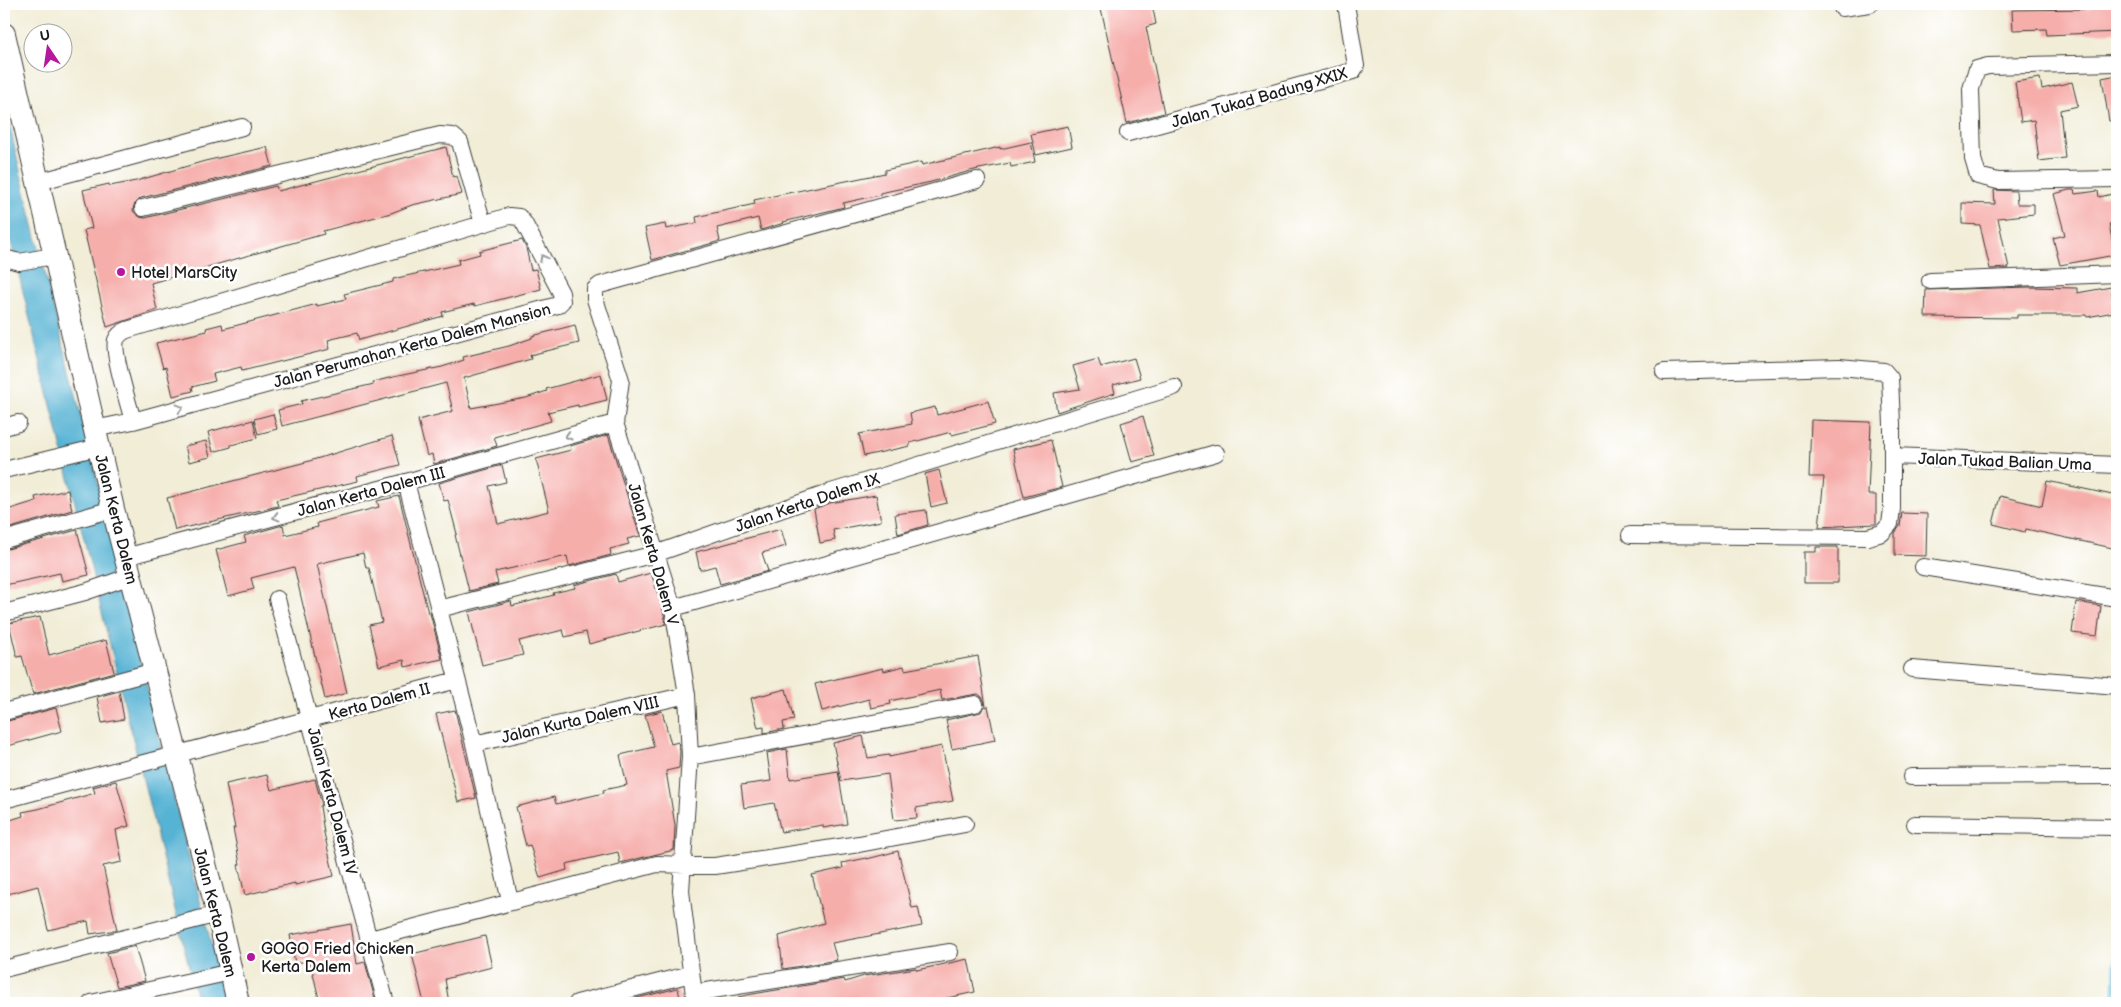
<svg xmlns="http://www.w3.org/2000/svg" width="2121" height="1007" font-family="'Balsamiq Sans',sans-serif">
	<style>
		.water { fill: #56b3d4; stroke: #396878 }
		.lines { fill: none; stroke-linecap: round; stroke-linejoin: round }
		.stream { stroke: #56b3d4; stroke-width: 5.5 }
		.building { fill: #f6aeab }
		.street-casing { stroke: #3c3b38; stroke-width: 18 }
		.secondary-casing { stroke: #3c3b38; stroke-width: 24 }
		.street { stroke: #fff; stroke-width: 16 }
		.secondary { stroke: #fff; stroke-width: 22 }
		.oneway { stroke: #999 }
		.poi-dot { fill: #b5179e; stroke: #fff; stroke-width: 2 }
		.labels { text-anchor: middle; stroke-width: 5; stroke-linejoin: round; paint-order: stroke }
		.street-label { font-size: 16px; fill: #1c1c1c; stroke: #fff }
		.poi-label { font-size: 16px; fill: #1c1c1c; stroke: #fff; text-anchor: start }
	</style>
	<rect width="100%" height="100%" fill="#fff"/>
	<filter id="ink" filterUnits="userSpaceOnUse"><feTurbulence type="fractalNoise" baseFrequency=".02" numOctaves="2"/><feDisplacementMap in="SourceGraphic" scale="10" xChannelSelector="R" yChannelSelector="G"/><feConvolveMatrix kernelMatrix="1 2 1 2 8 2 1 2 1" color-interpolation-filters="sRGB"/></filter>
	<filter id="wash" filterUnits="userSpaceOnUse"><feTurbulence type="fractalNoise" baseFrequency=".0096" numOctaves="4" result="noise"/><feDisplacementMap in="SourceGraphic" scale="20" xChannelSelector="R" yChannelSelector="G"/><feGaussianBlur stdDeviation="1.12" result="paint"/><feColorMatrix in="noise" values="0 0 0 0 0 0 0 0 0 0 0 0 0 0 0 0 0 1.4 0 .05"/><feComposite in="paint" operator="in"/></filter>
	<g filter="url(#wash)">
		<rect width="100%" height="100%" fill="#f1edd7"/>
		<path class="water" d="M4 99C30 222 64 344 94 467 137 646 179 825 227 1003H198L4 214Z"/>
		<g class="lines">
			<path class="stream" d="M2115 1003 2117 943"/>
		</g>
		<g id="blocks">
			<path class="building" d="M1100 4H1152L1156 24 1146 27 1164 113 1127 123Z
				M2092 4H2117V32L2047 35 2046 29 2013 30 2012 10 2092 9Z
				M2117 75V120L2109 121 2102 78Z
				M2040 78 2042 89 2072 82 2078 106 2060 110 2065 158 2039 161 2034 120 2021 122 2015 82Z
				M1068 126 1072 147 1036 155 1031 134Z
				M1031 142 1035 162 1011 167 1010 163 974 170 931 182 880 193V195L843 203 844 207 783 222 784 223 761 230 758 218 717 228 720 241 652 260 645 228 665 224 666 229 697 223 696 217 755 204 754 200 885 173V170L921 162 922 165 1000 147V149Z
				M267 147 272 166 141 198 134 205 133 211 140 217 145 218 276 186 278 191 446 147 453 177 457 176 462 194 412 205 391 213 323 231 324 234 151 283 157 310 107 327 84 230 92 228 83 190 109 184 110 186 136 181 205 161Z
				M1994 190 2016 191 2017 204H2034V214L1998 218 2009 268 1990 269 1980 225 1962 224V203L1995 204Z
				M2069 190H2074L2075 194 2098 191 2099 197 2117 193V223L2109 224 2115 255 2060 265 2053 238 2065 235 2054 194Z
				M522 240 526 248 531 270 536 269 541 289 475 306 474 304 442 312 443 316 359 340 357 333 328 340 330 349 242 371 241 367 213 374 215 381 192 387 193 391 173 396 166 367 163 368 156 343 207 331 206 328 222 324 223 329 317 304V306L346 299 344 294 393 282V279L459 264 458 260 480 254 479 251Z
				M2028 287 2077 288V293L2111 287 2114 312 2087 317 2086 315H2017V318L1925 317 1926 290Z
				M575 325 579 343 530 355 531 359 464 378 471 408 526 398 547 391 546 389 601 374 607 400 578 407V405L548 412 551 421 494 437 497 446 434 464 432 454 427 456 418 420 453 411 446 383 282 426 278 410 302 404 301 401 374 384 373 382 393 377 442 367 464 360 463 357 509 346 532 338V336Z
				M1134 358 1140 378 1113 385 1115 393 1057 412 1054 393 1080 389 1073 366 1098 359 1101 367Z
				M988 401 995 424 952 435 951 432 910 443V446L864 456 859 434 912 424 910 413 935 407 937 415Z
				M273 414 277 429 258 434 254 419Z
				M1143 416 1154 456 1132 462 1121 423Z
				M253 420 257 438 231 445V447L213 452 208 432Z
				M1811 420 1871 422 1868 495H1876V524L1819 527 1824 477H1809Z
				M608 435 640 536 627 539 629 544 610 549 611 555 569 566 567 556 495 572 498 584 469 591 455 535 457 534 448 500 444 501 439 483 502 465 506 482 489 486 498 524 549 511 536 459 571 450 570 446Z
				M392 436 400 465 357 476 358 481 276 500 278 506 175 530 167 498 306 462Z
				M1051 440 1062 487 1024 497 1013 449Z
				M206 441 210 457 189 462 185 446Z
				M939 470 947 503 931 507 925 474Z
				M2047 481 2117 496V549L2026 529 2025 532 1993 524 2000 496 2042 506Z
				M68 490 72 510 4 530V511L36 501 35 497Z
				M876 495 881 521 833 530 835 540 820 543 814 509 830 503Z
				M399 496 428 613H430L442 659 405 667 404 660 379 666 369 625 382 622 369 568H366L363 553 317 564 347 693 325 699 294 567 251 578 254 589 228 596 216 550 246 542 244 536 283 525 285 535 318 527 317 523 379 507 377 501Z
				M926 510 928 525 898 534 895 514Z
				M1902 513 1927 514 1926 556 1895 555V533L1900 526Z
				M781 529 786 546 762 553 768 571 720 584 715 566 700 570 696 552Z
				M77 530 89 575 62 581 60 573 5 585 4 550Z
				M1816 547H1838V583H1804V552H1816Z
				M651 573 663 610 666 624 589 644 586 632 565 637 563 630 519 641 523 655 482 665 469 612 511 601 512 606 554 595 553 593 575 588 574 585 616 574 618 582Z
				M2076 602 2101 606 2097 636 2072 633Z
				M40 617 49 655 106 640 114 672 33 694 22 656 17 657 9 623Z
				M978 656 986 707 988 706 995 740 952 749 946 720 981 712 985 703 982 697 978 694 942 700 940 690 890 701 891 704 871 708 869 699 822 711 815 684 883 668 884 671 904 666 905 670Z
				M786 689 794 720 783 722 784 729 764 733V727L758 728 751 698Z
				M119 691 124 719 102 723 97 697Z
				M56 708 62 731 4 747V722Z
				M455 710 476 798 458 802 436 714Z
				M662 711 671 744 678 742 680 751 679 768 666 771 675 825 674 850 620 863 618 852 566 864 567 870 540 878 530 845 526 846 516 807 554 797 556 804 604 793 603 790 627 785 620 755 654 747 645 715Z
				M863 736 868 758 889 755V757L942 746 953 801 916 808 917 818 894 820 888 774 841 781 833 743Z
				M787 749 790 779 838 771 847 824 823 828V825L781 832 774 803 744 808 741 785 771 781 767 753Z
				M267 775 271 790 315 779 322 805 320 806 324 833 334 876 295 885V883L245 895 238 865 240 864 233 828H235L226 784Z
				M116 781 129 826 116 830 122 862 103 866 117 930 90 934 88 921 48 930 38 886 4 895V822L23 816 22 812 38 809 95 793 93 787Z
				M898 851 912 908 918 907 922 926 832 943 837 960 783 969 779 936 824 923 812 875 843 868 842 863 867 858V859Z
				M351 924 357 964 365 962 376 1003H320L310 961 295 963 290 935Z
				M485 936 492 967 445 979 449 1003H424L412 954Z
				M135 946 145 981 117 987 107 953Z
				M968 959 975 992 924 1003H739L738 997 753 994 844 979 845 982 864 976 916 968 917 970Z
				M678 988 681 1003H625V1001Z"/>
		</g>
	</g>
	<g filter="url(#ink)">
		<use href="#blocks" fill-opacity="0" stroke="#3c3b38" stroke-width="1"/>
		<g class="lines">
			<defs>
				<path id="street" d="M1842 8 1870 4
					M2117 63 1988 66 1977 69 1971 89 1973 159 1978 176 1998 181 2117 179
					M1128 133 1353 71 1356 66 1346 4
					M38 182 242 127
					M143 208 440 135 453 136 460 142 483 224
					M4 258 19 262 53 256
					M1930 281 2117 274
					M4 427 18 423
					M94 429 133 421 558 305 562 301 561 293 524 223 519 217 509 216 127 330C122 332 118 335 116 340 112 353 129 405 133 421
					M1893 456 2117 465
					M4 470 99 447
					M406 482 474 744 510 901
					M1630 535 1868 537 1882 533 1890 524 1892 509V424L1890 378 1884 371 1839 367 1664 372
					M4 540 113 509
					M125 557 406 482 615 423
					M1923 567 2117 598
					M277 599 386 1003
					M673 608 1216 453
					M439 609 655 554 831 492 1174 387
					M4 613 85 592 131 576
					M1912 669 2117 686
					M4 712 155 671
					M474 744 687 695
					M690 757 975 704
					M1911 777 2117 776
					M4 800 457 680
					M1915 824 2117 827
					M370 939 657 864 715 866 859 844 965 824
					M4 969 218 914
					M694 993 950 952
					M91 1003 231 972
					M577 1003 691 974
					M695 1003 681 891 690 757 687 695 673 608 615 423 621 380 595 299V289L600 285 977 180"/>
				<path id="secondary" d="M4 34 113 509 218 914 238 1003"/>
			</defs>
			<use href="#street" class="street-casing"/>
			<use href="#secondary" class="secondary-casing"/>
			<use href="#street" class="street"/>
			<use href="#secondary" class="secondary"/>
		</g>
		<defs><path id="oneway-chevron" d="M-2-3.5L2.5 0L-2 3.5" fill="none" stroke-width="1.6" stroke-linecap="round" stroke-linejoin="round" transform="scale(1.25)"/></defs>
		<g class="oneway">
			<use href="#oneway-chevron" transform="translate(543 258) rotate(-118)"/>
			<use href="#oneway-chevron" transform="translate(180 408) rotate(-15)"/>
			<use href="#oneway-chevron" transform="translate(568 436) rotate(164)"/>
			<use href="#oneway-chevron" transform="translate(276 517) rotate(165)"/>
		</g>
	</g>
	<g class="poi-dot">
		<circle cx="121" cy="272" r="5"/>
		<circle cx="251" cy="957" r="5"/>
	</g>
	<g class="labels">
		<g class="street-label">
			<text transform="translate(1259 97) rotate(-16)" y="6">Jalan Tukad Badung XXIX</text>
			<text transform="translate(412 345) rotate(-15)" y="6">Jalan Perumahan Kerta Dalem Mansion</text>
			<text transform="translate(2005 461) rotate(2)" y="6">Jalan Tukad Balian Uma</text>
			<text transform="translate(371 491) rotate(-15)" y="6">Jalan Kerta Dalem III</text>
			<text transform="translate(807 502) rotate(-19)" y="6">Jalan Kerta Dalem IX</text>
			<text transform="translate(117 519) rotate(76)" y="6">Jalan Kerta Dalem</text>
			<text transform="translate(654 554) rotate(74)" y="6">Jalan Kerta Dalem V</text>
			<text transform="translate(379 701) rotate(-15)" y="6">Kerta Dalem II</text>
			<text transform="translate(580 719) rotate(-13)" y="6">Jalan Kurta Dalem VIII</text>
			<text transform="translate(333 801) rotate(75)" y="6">Jalan Kerta Dalem IV</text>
			<text transform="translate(216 912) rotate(76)" y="6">Jalan Kerta Dalem</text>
		</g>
		<g class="poi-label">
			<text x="131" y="278">Hotel MarsCity</text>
			<text x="261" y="954">GOGO Fried Chicken<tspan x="261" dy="18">Kerta Dalem</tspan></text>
		</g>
	</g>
	<rect width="2121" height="1007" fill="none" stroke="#fff" stroke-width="20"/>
	<g transform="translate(48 48) rotate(347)"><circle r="24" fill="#ffffff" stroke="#a4a4a4"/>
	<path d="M0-4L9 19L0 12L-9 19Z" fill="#b5179e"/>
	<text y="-8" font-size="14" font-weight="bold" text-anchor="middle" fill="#1c1c1c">U</text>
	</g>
</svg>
